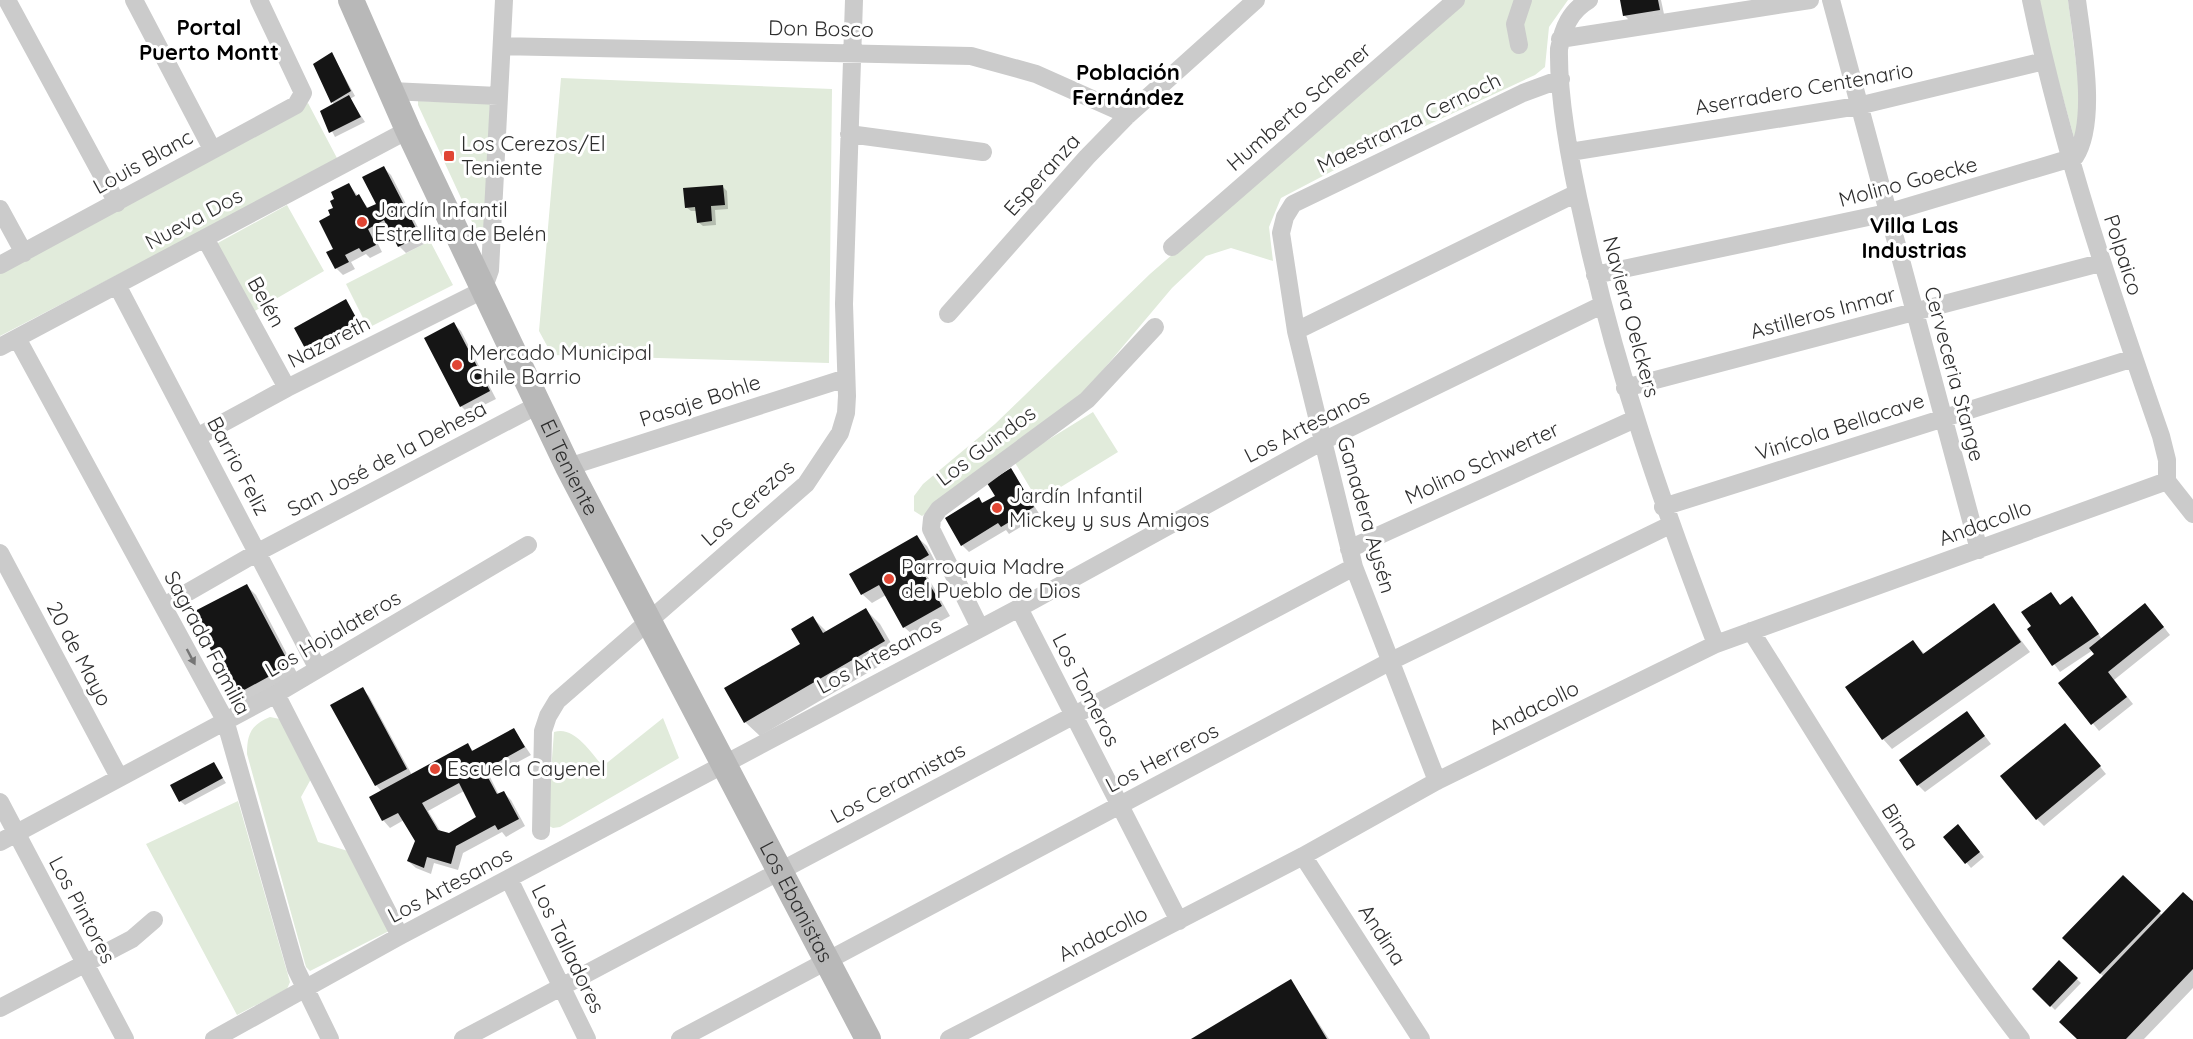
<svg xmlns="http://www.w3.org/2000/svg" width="2193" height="1039" font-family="Quicksand,sans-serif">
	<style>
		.green { fill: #e1ebdb }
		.shadow { fill: #0003; fill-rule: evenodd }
		.building { fill: #151515; fill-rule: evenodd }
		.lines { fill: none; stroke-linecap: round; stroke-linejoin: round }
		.minor { stroke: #cbcbcb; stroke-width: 18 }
		.secondary { stroke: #b8b8b8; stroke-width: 26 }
		.oneway { fill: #757575 }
		.poi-dot { fill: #e04634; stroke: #fff; stroke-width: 2 }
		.labels { text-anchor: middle; stroke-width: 6; stroke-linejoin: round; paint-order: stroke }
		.street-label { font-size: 21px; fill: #2e2e2e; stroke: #fff }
		.poi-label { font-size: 21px; fill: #2e2e2e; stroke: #fff; text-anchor: start }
		.neighbourhood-label { font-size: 22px; font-weight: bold; fill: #000; stroke: #fff }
	</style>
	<rect width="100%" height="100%" fill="#fff"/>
	<path class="green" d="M1465 0H1568L1549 27 1545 67 1535 75 1363 155 1281 198 1269 227 1273 261 1231 248 1206 256 1172 288 1082 395 922 516 914 511V496L923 484 995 424 1150 274Z
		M2036 0H2068L2081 102 2075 141Z
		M561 78 832 89 829 363 552 355 539 331Z
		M418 101 490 103 485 236 482 239 479 237 418 105Z
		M308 103 338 160 0 336V269Z
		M287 205 324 271 253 312 216 244Z
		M430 241 453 285 368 328 346 284Z
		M1093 412 1118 452 1038 501 1014 461Z
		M270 717 280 719 311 779 301 797 318 842 348 851 389 931 310 971 306 967 247 754C247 734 251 725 270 717Z
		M663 718 679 758 560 827 553 828 547 825 554 732C574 725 591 753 603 766Z
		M238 801 290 982 287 989 237 1015 146 844Z"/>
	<path class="shadow" d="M1621 0H1661L1664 14 1629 20 1624 15Z
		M332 54 355 96 350 99 365 122 335 137 322 112 334 105 315 65Z
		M384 168 391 175 426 243 406 253 399 246 390 228 374 236 382 252 370 258 366 254 351 262 355 269 343 275 336 268 335 209 349 185 369 209 378 204Z
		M722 186 727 191 728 209 715 210 716 225 703 226 698 222 697 211H691L686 207Z
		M345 301 362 328 312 356 308 351Z
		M454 324 461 331 496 399 468 413 461 406Z
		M1011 470 1040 515 1009 534 1006 530 969 552 962 545 978 499 984 504 997 497Z
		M917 537 927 546 937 565 925 572 950 616 914 636 904 627 886 595 872 603 862 594Z
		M246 585 256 595 298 675 246 703 236 694Z
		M2051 594 2061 606 2072 598 2102 639 2152 612 2170 635 2114 680 2133 704 2099 731 2060 683 2096 655 2093 650 2060 672 2029 630Z
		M1994 605 2030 652 1892 749 1883 739 1913 642 1925 654Z
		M866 610 880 624 898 655 760 736 745 722 802 645 813 618 827 632Z
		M362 689 369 696 412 775 468 745 474 752 514 730 531 755 490 777 499 795 504 793 511 800 525 826 506 837 502 832 463 853 458 870 434 863 431 874 416 868 408 861 416 841 404 820 390 828 383 820 382 792 376 785ZM464 791 478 818 449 835 441 832 428 811Z
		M1967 713 1991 744 1925 792 1918 785Z
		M2072 732 2106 774 2044 826 2037 819Z
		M214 764 226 783 185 805 180 801Z
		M1962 831 1984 857 1971 868 1945 837Z
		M2123 877 2163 916 2193 903V988L2144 1039H2079L2104 977 2064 938Z
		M2060 963 2081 983 2055 1010 2034 989Z
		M1291 981 1329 1039H1194Z"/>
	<path class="building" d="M1620 0H1658L1660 10 1623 16Z
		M332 52 351 91 331 103 313 64Z
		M349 95 361 117 329 133 320 111Z
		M384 166 420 236 398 247 384 220 368 229 376 245 362 252 359 248 345 255 349 262 335 269 326 252 333 249 319 221 330 215 328 210 333 208 330 201 334 199 331 192 349 183 356 196 359 194 367 208 376 204 362 177Z
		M723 185 725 205 711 206 712 221 697 223 695 207 685 208 683 188Z
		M346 299 359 323 307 352 294 328Z
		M454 322 490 391 460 407 424 338Z
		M1011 468 1034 507 1001 527 998 523 961 546 945 518 979 497 982 503 995 496 987 483Z
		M917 535 929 555 917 562 942 606 903 628 879 585 861 595 849 574Z
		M247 584 290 665 235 695 191 613Z
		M2051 592 2060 605 2072 596 2099 634 2052 666 2027 629 2031 626 2021 612Z
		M1994 603 2021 642 1882 740 1845 687 1913 640 1923 654Z
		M2145 603 2164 627 2108 672 2127 697 2091 725 2058 683 2094 654 2089 648Z
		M866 608 885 641 744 723 724 688 800 644 791 629 813 616 823 633Z
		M363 687 407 769 375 786 330 705Z
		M1967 711 1985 736 1917 786 1899 760Z
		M2065 723 2101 766 2036 820 2000 776Z
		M514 728 525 747 484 770 497 794 504 791 519 819 498 830 495 825 456 846 451 864 427 857 424 868 407 861 415 841 398 813 382 821 369 797 468 743 472 751ZM459 783 476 817 449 833 438 830 422 803Z
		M214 762 223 778 179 802 170 785Z
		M1958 824 1980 852 1965 864 1943 837Z
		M2123 875 2161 911 2100 974 2062 938Z
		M2183 892 2193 901V969L2126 1039H2077L2059 1022Z
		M2059 960 2078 978 2050 1007 2032 989Z
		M1291 979 1327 1039H1191Z"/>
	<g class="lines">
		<path class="minor" d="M7 0 117 203
			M134 0 212 149
			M1589 0C1570 11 1563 28 1559 49 1558 101 1572 172 1584 224 1615 369 1663 506 1716 644
			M1831 0 1979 550
			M2031 0C2062 149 2111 292 2161 436L2167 460V481L2193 514
			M1560 39 1810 0
			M1519 45 1515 24 1523 0
			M502 46 971 56 1036 74 1128 115
			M391 91 498 96
			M849 134 983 152
			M1570 152 1858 106 2044 61
			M0 209 24 253
			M205 238 287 388
			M1172 247 1456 0
			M0 265 296 105 303 93 259 0
			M1595 275 1887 213 2075 157C2098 121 2082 41 2077 0
			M117 285 318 669
			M948 314 1087 157 1128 115 1256 0
			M1296 331 1577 193
			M17 338 225 720 296 969 330 1039
			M0 347 408 130
			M1625 388 2100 263
			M197 437 287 388 483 290 490 270 504 0
			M568 467 846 378
			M1663 507 2134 358
			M1349 549 1635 419
			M0 553 119 777
			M164 606 258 552 538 405
			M1019 608 1179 921
			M980 628 931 529 932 519 939 509 1087 400 1155 327
			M1751 631C1838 769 1921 910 2021 1039
			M276 694 400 936
			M1437 781 1354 567 1296 331 1281 233 1285 217 1293 204 1523 93 1561 79
			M0 802 125 1039
			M541 831 543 731 548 716 557 701 806 484 840 433 846 413 847 396 844 304 854 0
			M0 842 276 694 528 545
			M1303 856 1421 1039
			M509 879 587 1039
			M0 1008 132 939 154 920
			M214 1039 400 936 1019 608 1321 442 1602 305
			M463 1039 1354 567
			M680 1039 1389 662 1670 525
			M949 1039 1303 856 1437 781 1716 644 2167 481"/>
		<path class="secondary" id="s1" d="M351 0 408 130 568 467 868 1039"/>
	</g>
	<defs><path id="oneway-solid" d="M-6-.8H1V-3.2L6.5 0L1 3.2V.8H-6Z" transform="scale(1.5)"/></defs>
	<use class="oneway" href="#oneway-solid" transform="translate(191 657) rotate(62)"/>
	<g class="poi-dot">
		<rect x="443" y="150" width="12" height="12" rx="3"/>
		<circle cx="362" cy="222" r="6"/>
		<circle cx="457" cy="365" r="6"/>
		<circle cx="997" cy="508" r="6"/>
		<circle cx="889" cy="579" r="6"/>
		<circle cx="435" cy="769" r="6"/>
	</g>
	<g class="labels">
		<g class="street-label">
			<text transform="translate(821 29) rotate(1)" y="7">Don Bosco</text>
			<text transform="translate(1804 89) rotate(-10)" y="7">Aserradero Centenario</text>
			<text transform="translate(1299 107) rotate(-41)" y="7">Humberto Schener</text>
			<text transform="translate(1409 123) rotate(-26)" y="7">Maestranza Cernoch</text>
			<text transform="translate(143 162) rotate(-29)" y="7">Louis Blanc</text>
			<text transform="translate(1042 175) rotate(-48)" y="7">Esperanza</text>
			<text transform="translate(1908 182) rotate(-15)" y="7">Molino Goecke</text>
			<text transform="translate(194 219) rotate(-28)" y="7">Nueva Dos</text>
			<text transform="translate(2123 255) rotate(72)" y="7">Polpaico</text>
			<text transform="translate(266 302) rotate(61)" y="7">Belén</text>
			<text transform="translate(1823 313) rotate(-15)" y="7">Astilleros Inmar</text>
			<text transform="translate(1631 317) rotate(75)" y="7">Naviera Oelckers</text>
			<text transform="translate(329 342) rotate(-27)" y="7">Nazareth</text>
			<text transform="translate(1954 374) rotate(75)" y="7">Cerveceria Stange</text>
			<text transform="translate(700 401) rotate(-18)" y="7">Pasaje Bohle</text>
			<text transform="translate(1307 426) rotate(-27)" y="7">Los Artesanos</text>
			<text transform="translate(1840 427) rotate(-18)" y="7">Vinícola Bellacave</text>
			<text transform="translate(986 446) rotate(-37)" y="7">Los Guindos</text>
			<text transform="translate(387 459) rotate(-28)" y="7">San José de la Dehesa</text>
			<text transform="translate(1482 463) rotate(-25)" y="7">Molino Schwerter</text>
			<text transform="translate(238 466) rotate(62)" y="7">Barrio Feliz</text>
			<text dy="7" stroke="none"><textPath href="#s1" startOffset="516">El Teniente</textPath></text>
			<text transform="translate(748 503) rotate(-42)" y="7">Los Cerezos</text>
			<text transform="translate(1366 515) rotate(74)" y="7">Ganadera Aysén</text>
			<text transform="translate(1985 523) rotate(-20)" y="7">Andacollo</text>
			<text transform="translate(333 634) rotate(-30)" y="7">Los Hojalateros</text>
			<text transform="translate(207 643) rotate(62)" y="7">Sagrada Familia</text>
			<text transform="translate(79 654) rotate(62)" y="7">20 de Mayo</text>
			<text transform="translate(879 656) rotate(-28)" y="7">Los Artesanos</text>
			<text transform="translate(1086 690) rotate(63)" y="7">Los Tomeros</text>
			<text transform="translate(1534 708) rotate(-26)" y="7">Andacollo</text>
			<text transform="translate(1162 758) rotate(-28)" y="7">Los Herreros</text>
			<text transform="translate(898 783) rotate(-28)" y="7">Los Ceramistas</text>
			<text transform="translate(1900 827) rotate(58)" y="7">Bima</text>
			<text transform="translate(450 885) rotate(-28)" y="7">Los Artesanos</text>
			<text dy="7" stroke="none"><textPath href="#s1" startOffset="1006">Los Ebanistas</textPath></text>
			<text transform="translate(82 910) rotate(62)" y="7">Los Pintores</text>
			<text transform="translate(1103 934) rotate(-27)" y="7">Andacollo</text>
			<text transform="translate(1382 935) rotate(57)" y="7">Andina</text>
			<text transform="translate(568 949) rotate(64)" y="7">Los Talladores</text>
		</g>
		<g class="poi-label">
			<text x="461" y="151">Los Cerezos/El<tspan x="461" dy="24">Teniente</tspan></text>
			<text x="374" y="217">Jardín Infantil<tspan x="374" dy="24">Estrellita de Belén</tspan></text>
			<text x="469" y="360">Mercado Municipal<tspan x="469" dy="24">Chile Barrio</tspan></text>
			<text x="1009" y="503">Jardín Infantil<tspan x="1009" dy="24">Mickey y sus Amigos</tspan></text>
			<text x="901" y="574">Parroquia Madre<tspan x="901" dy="24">del Pueblo de Dios</tspan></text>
			<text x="447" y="776">Escuela Cayenel</text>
		</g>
		<g class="neighbourhood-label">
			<text x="209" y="35">Portal<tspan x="209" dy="25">Puerto Montt</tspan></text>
			<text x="1128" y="80">Población<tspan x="1128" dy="25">Fernández</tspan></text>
			<text x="1914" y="233">Villa Las<tspan x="1914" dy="25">Industrias</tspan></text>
		</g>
	</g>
</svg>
